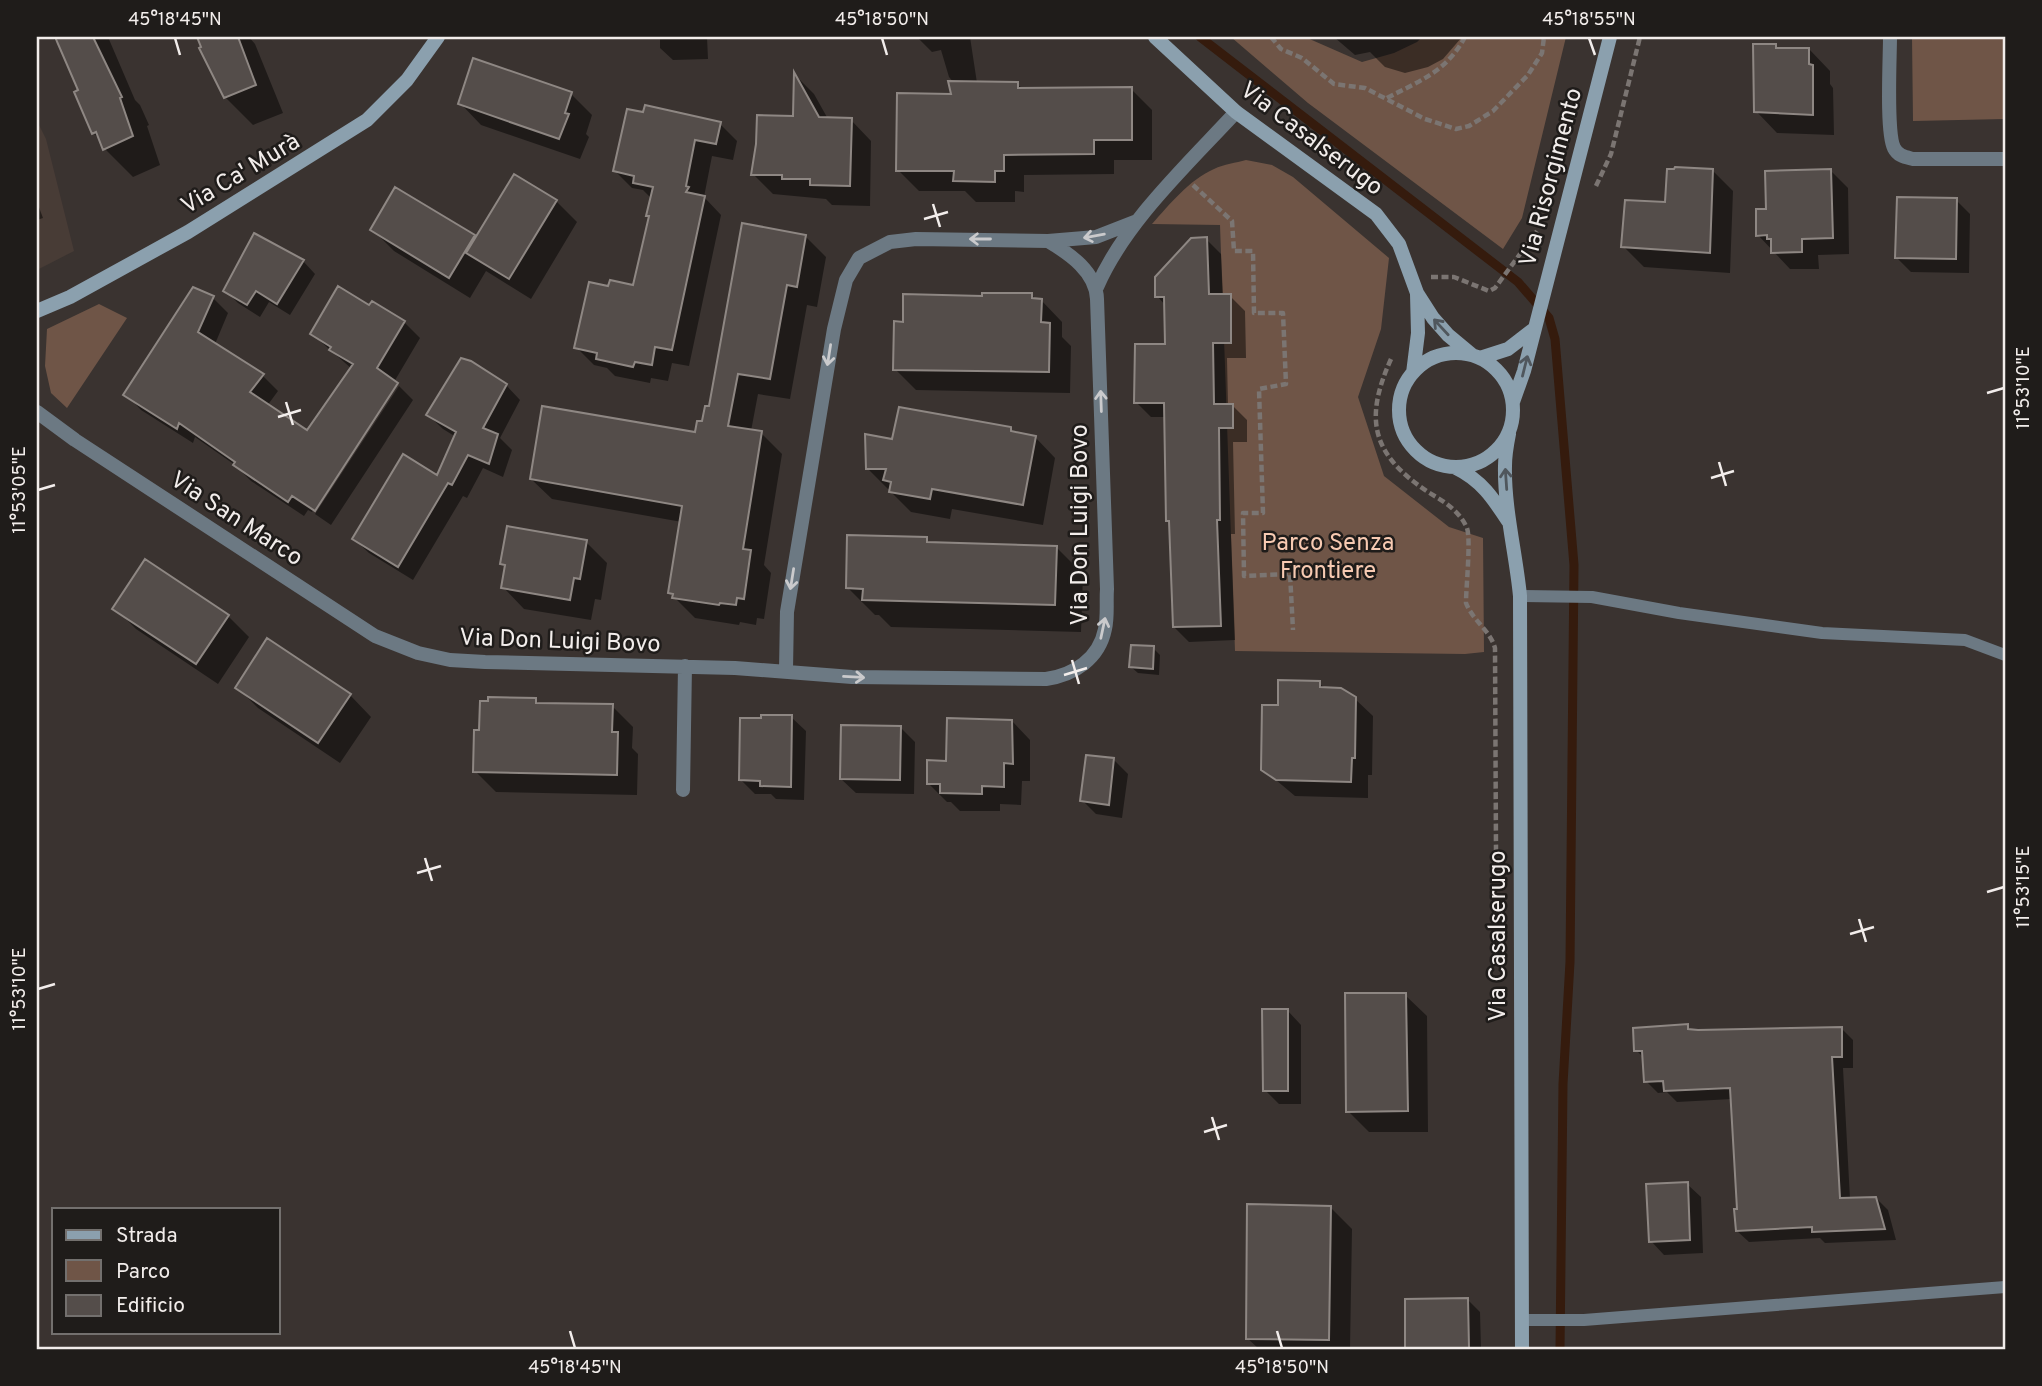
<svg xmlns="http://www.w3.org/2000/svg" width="2042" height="1386" font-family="Overpass,sans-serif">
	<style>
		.built { fill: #483c36 }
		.green { fill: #6f5547 }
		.shadow { fill: #0007 }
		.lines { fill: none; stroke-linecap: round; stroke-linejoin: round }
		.stream { stroke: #351b0d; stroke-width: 9 }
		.building { fill: #544d4a; stroke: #8e8783; stroke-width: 2 }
		.path { stroke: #7b7572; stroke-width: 4.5; stroke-dasharray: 7 3.5; stroke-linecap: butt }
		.lane { stroke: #6c7983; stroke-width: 12 }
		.street { stroke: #6c7983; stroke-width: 14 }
		.secondary { stroke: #8ba0ae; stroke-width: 14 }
		.oneway { stroke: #cacacc }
		.oneway2 { stroke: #50575d }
		.ticks { fill: none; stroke: #f2edeb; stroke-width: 2.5 }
		.labels { text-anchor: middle; stroke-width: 5; stroke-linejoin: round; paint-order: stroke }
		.street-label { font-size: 24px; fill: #f2edeb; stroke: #1f1c1a }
		.park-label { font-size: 24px; fill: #f7cab2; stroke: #1f1c1a }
		.neatline { fill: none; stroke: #f2edeb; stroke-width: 2.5 }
		.ticks-label { font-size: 18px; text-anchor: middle; fill: #f2edeb }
	</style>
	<rect width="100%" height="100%" fill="#3a3330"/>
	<path class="built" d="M37 121 46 139 74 251 37 270Z"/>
	<path class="green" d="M1231 37H1305L1362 62 1394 53 1417 42 1422 37H1566L1522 218 1503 249 1308 103Z
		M1912 37 2005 38V119L1913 121Z
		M1246 160 1272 165 1293 177 1389 258 1381 329 1358 397 1384 476 1449 527 1483 538 1484 652 1465 654 1235 651 1220 225 1152 224C1170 204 1189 180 1214 169 1224 164 1236 163 1246 160Z
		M99 304 127 318 67 408 51 393 45 366 47 329Z"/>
	<path class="shadow" d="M52 37H108L135 100 140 105 149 125 147 126 160 165 133 177 105 149 102 141 93 133 80 91 62 48Z
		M199 37H249L255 44 283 113 253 125 225 97Z
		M660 37H707L708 59 673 60 660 48Z
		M917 37H970L977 83 1017 84 1023 89H1131L1152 110V160H1114V174L1024 175V192L1015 191V202H976L965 191H919L898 170 954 95V83L949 77 941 50 932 52Z
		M1334 37H1462L1443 59 1428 67 1405 73 1385 67 1370 52 1355 55Z
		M1775 46 1779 49H1809L1830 71V84L1833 88 1834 135 1777 133 1756 111Z
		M796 76 814 94 828 119 851 120 871 141 870 206 832 205 826 199 773 194 753 174 795 118Z
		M571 94 592 115 586 134 589 137 580 159 481 125 460 103Z
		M720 124 737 141 733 160 712 156 704 197 721 215 689 366 672 363 668 381 651 378 650 383 615 376 607 368 594 365 576 347 609 288 634 287 650 217 648 215 652 199 643 190 632 188 615 171Z
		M1713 171 1733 191 1730 273 1644 267 1623 246 1667 203Z
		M1831 171 1848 188 1849 254 1818 255 1819 269H1790L1758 235 1768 211Z
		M1956 200 1970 214 1969 273 1911 272 1897 258Z
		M556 201 577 222 531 299 486 271 470 298 394 251 373 230 474 236 477 239Z
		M37 202 43 218 37 220Z
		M805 236 826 257 817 307 807 305 790 399 758 394 751 431 761 433 782 454 764 565 771 573 764 619 757 618 756 625 740 622 739 625 695 618 670 593 682 522 552 499 531 479 696 434Z
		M1206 239 1221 254 1223 296H1230L1245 311 1246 358H1227L1228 405H1232L1247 420V442H1233L1235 534H1231L1235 640 1189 642 1174 627 1171 523 1168 520 1166 417H1151L1136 402 1166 346V306L1157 296Z
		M303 261 315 274 290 315 269 302 260 317 238 303 226 291Z
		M1032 295 1037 300H1041L1062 322V337L1071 346 1070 393 916 390 895 369 905 323 984 297Z
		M213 298 228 313 215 344 263 376 278 391 267 406 308 432 352 369 312 334 372 303 404 322 420 338 394 382 398 385H395L312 512 308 510 304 516 251 481 235 465 195 437 193 443 141 410 126 394Z
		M506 385 520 400 500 438 512 450 503 477 483 468 467 498 463 496 413 580 369 553 354 539 438 478 456 437 443 429 428 415Z
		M399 386 413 400 331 525 315 514Z
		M1010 428 1015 434 1035 437 1055 458 1043 525 952 509 950 519 911 512 891 492V489H888L868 469 893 441Z
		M926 539 931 544 1056 547 1083 574 1081 632 891 627 879 615H875L848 588Z
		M586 542 607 563 601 600 595 599 591 620 524 609 503 587 506 567 502 563Z
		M115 608 228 616 249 637 218 684 136 629Z
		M1153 648 1160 655 1159 675 1138 673 1131 667Z
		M1319 683 1326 689 1355 699 1373 716 1372 775H1368V798L1295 796 1263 769Z
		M237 687 350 695 371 717 340 763 258 708Z
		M535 700 540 704 612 706 633 727 632 748 638 754 637 795 496 792 475 771 481 732Z
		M791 717 806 731 804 800 776 799 771 794H755L741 780Z
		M1012 721 1030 740V781H1022L1021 805 1000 804V811H960L951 802H947L928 783 948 762Z
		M901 728 915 742 914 794 856 793 841 779Z
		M1114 760 1128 774 1122 818 1096 814 1082 800Z
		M1405 995 1427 1016 1428 1132H1369L1348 1111Z
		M1287 1010 1301 1025V1104H1279L1265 1090Z
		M1687 1026 1692 1031 1841 1028 1853 1040V1068H1843L1850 1199 1876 1198 1888 1210 1896 1240 1825 1243 1820 1238 1749 1242 1737 1231 1739 1210 1732 1099 1677 1102 1667 1092 1658 1093 1646 1081 1645 1059 1636 1050Z
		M1687 1184 1701 1197 1703 1253 1664 1255 1651 1241Z
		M1330 1207 1352 1229 1350 1349H1259L1247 1338Z
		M1468 1300 1480 1312 1481 1349H1417L1407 1340Z"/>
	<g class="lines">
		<path class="stream" d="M1200 37 1518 282 1549 318 1555 339 1574 565 1570 962 1563 1084 1560 1349"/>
	</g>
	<path class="building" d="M55 37H93L122 97 120 98 133 136 103 150 96 132 92 134 74 92 78 90Z
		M197 37H238L256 85 224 98 199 48 201 47Z
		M1753 44H1776V48H1809V64L1813 65V115L1754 112Z
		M473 58 572 92 565 113 569 114 559 139 458 104Z
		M794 72 819 117 852 118 850 186 810 185V179H782V175H751L756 144 757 115 793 116Z
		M948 81 1018 82V88L1132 87V140H1094V154L1004 155V171H995V182L953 181 954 171H896L897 93 951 94Z
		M645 105 721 122 716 144 695 140 686 186 689 187 686 192 705 196 672 350 655 347 652 365 635 362 633 367 596 359 597 353 574 348 589 282 608 286 610 280 633 285 649 216H646L653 187 633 183 634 176 613 171 627 109 643 112Z
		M1675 167 1713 169 1710 253 1621 247 1625 200 1665 202 1667 169H1674Z
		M1831 169 1833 238 1802 239V252L1771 253V239H1767V235L1756 236V209H1766L1765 171Z
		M514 174 557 200 509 279 466 253Z
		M395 187 475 235 449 278 370 230Z
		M1897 197 1957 198 1956 259 1895 258Z
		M742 223 806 235 797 287 787 285 770 379 738 374 728 426 762 431 743 549 751 550 744 599 737 598 736 605 720 603 719 605 672 598 673 594 668 593 682 506 530 479 542 406 695 432 697 421H702L705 406H709Z
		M254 233 304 260 277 304 256 291 247 305 223 291Z
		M1207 237 1209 294H1231V343H1213L1214 404H1233V428H1219L1220 520H1217L1221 626 1173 627 1169 521H1166L1164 403H1134L1135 344H1165L1164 297H1155V277L1191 238Z
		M338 286 369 305 372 301 405 321 377 368 398 383 315 511 292 496 288 502 233 465 235 462 179 423 177 429 123 395 193 287 214 296 198 332 264 374 250 392 307 430 353 364 329 350 331 347 310 334Z
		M982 293H1032V298L1042 299 1041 322 1050 323 1049 372 893 370 894 321 903 322V294L982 296Z
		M461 358 471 361 507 384 483 428 498 434 489 464 468 455 452 485 448 483 398 567 352 539 403 454 437 475 456 432 426 415Z
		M899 407 1011 427V431L1036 436 1023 505 932 489 930 499 889 492 891 482 883 480 886 469H866L865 434 892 439Z
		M507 526 587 540 580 579 574 578 570 600 501 588 505 565 500 564Z
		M847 535 927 537V542L1057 546 1055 605 862 600 863 589 846 588Z
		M145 559 229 615 196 664 112 609Z
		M267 638 351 694 318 743 235 688Z
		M1131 645 1154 646 1153 669 1129 667Z
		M1278 680 1320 681V687L1341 688 1356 697 1355 758H1352L1351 782 1276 780 1261 770 1262 705H1278Z
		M488 697 536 698V703L613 704 612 732H618L617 775 473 772 474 730H479L480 701H488Z
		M761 715H792L791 787 760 786V781L739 780 740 718H761Z
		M947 718 1012 720 1013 764 1004 763V787L982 786V794L940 793V784H927V760L946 761Z
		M841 725 901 726 900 780 840 779Z
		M1086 755 1114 758 1109 805 1080 801Z
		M1345 993H1406L1408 1111 1346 1112Z
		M1262 1009H1288V1091H1263Z
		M1688 1024V1029L1698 1030 1842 1027V1057H1832L1840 1198 1876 1197 1885 1229 1812 1232V1227L1736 1231 1734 1209H1737L1730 1088 1664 1091 1663 1081 1644 1082 1642 1051H1634L1633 1028Z
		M1688 1182 1690 1240 1649 1242 1646 1184Z
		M1247 1204 1331 1206 1329 1340 1246 1339Z
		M1468 1298 1469 1348 1405 1349V1299Z"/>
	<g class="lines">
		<path class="path" d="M1271 37 1281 49 1302 58 1334 84 1365 88 1425 119 1456 129 1469 126 1493 111 1528 75 1542 53 1544 37
			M1387 98C1421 80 1446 72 1465 37
			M1193 185 1232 221 1234 251H1253L1254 313H1283L1286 384 1259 389 1263 513H1243L1244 576 1290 574 1293 630
			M1596 186 1611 154 1640 37
			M1431 277H1454L1489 291 1495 288 1537 231
			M1391 359C1364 419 1371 454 1428 492 1443 501 1459 510 1467 528 1471 540 1466 587 1466 603 1473 621 1490 630 1495 648L1496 851"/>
		<path class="lane" d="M1520 596 1592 597 1679 613 1822 633 1965 640 2005 655
			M1522 1320H1584L2005 1287"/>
		<path class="street" d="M1890 37C1890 59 1886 132 1894 148 1898 156 1905 157 1913 159H2005
			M1097 287C1125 222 1188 164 1236 112
			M37 412 75 440 375 636 418 653 450 660 485 662 735 668 852 677 1046 679C1074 675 1099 659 1105 629 1108 616 1106 602 1107 589L1097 299C1096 272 1070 254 1048 241
			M786 670 787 612 834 329 846 280 859 258 890 242 916 239 1048 241 1096 237 1137 221
			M683 790 685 666"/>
		<path class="secondary" d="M1155 37 1236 112 1376 214 1399 244 1417 293 1433 318 1448 335 1472 355
			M37 311 70 297 188 232 367 120 407 80 438 37
			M1399 410a57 57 0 1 1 114 0a57 57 0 1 1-114 0Z
			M1480 358 1508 349 1534 329
			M1413 373 1418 333 1417 294
			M1513 402 1524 371 1610 37
			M1509 434C1507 444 1505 456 1505 466 1504 508 1516 554 1520 596L1522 1349
			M1456 468C1481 480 1493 498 1508 521"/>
	</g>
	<defs><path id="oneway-shaft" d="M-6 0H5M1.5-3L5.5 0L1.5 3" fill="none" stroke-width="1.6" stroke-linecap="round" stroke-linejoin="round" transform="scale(1.75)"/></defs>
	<g class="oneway">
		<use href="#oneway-shaft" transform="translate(1094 236) rotate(170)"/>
		<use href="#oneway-shaft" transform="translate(980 239) rotate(-180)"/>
		<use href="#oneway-shaft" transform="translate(829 355) rotate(99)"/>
		<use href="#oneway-shaft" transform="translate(1101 401) rotate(-92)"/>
		<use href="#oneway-shaft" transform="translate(792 579) rotate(99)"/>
		<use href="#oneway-shaft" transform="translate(1103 628) rotate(-78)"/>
		<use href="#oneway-shaft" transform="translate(854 677) rotate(3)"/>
	</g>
	<g class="oneway2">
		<use href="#oneway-shaft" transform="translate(1441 327) rotate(-133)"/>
		<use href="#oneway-shaft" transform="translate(1525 366) rotate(-76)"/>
		<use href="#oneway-shaft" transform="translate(1506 479) rotate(-94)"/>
	</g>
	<path class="ticks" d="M175 38 180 55M882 38 887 55M1589 38 1595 55M933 204 940 227M924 219 948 212M1987 393 2004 388M286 402 293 425M278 417 301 410M1719 462 1726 486M1711 478 1734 471M38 490 55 485M1072 660 1079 684M1064 675 1087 668M425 858 432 881M417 873 441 866M1987 892 2004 887M1859 919 1866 942M1850 934 1874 927M38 989 55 984M1212 1117 1219 1140M1204 1132 1227 1125M570 1331 575 1348M1277 1331 1282 1348"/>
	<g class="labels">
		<g class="street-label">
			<text transform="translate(1312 138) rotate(37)" y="8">Via Casalserugo</text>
			<text transform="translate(240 173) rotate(-31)" y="8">Via Ca' Murà</text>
			<text transform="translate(1550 177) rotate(-75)" y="8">Via Risorgimento</text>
			<text transform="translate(237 518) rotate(33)" y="8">Via San Marco</text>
			<text transform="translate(1079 525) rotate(-90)" y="8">Via Don Luigi Bovo</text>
			<text transform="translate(560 640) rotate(2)" y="8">Via Don Luigi Bovo</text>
			<text transform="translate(1497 936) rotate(-90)" y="8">Via Casalserugo</text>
		</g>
		<g class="park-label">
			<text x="1328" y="550">Parco Senza<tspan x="1328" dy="28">Frontiere</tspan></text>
		</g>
	</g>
	<rect width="2042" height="1386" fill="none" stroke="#1f1c1a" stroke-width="77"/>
	<rect x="52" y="1208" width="228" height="126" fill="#1f1c1a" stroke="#73706e" stroke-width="2"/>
	<rect x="66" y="1230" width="35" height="10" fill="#8ba0ae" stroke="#73706e" stroke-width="2"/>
	<text x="116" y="1242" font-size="21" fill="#f2edeb">Strada</text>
	<rect x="66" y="1260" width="35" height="21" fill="#6f5547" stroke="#73706e" stroke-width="2"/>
	<text x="116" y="1278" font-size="21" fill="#f2edeb">Parco</text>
	<rect x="66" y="1295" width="35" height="21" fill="#544d4a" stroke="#73706e" stroke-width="2"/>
	<text x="116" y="1312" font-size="21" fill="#f2edeb">Edificio</text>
	<rect x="38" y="38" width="1966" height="1310" class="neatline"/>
	<g class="ticks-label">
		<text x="175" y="25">45°18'45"N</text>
		<text x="882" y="25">45°18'50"N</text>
		<text x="1589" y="25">45°18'55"N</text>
		<text transform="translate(2023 388) rotate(-90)" y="6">11°53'10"E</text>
		<text transform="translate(19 490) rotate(-90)" y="6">11°53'05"E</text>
		<text transform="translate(2023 887) rotate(-90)" y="6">11°53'15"E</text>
		<text transform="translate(19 989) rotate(-90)" y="6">11°53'10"E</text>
		<text x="575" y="1373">45°18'45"N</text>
		<text x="1282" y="1373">45°18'50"N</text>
	</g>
</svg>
